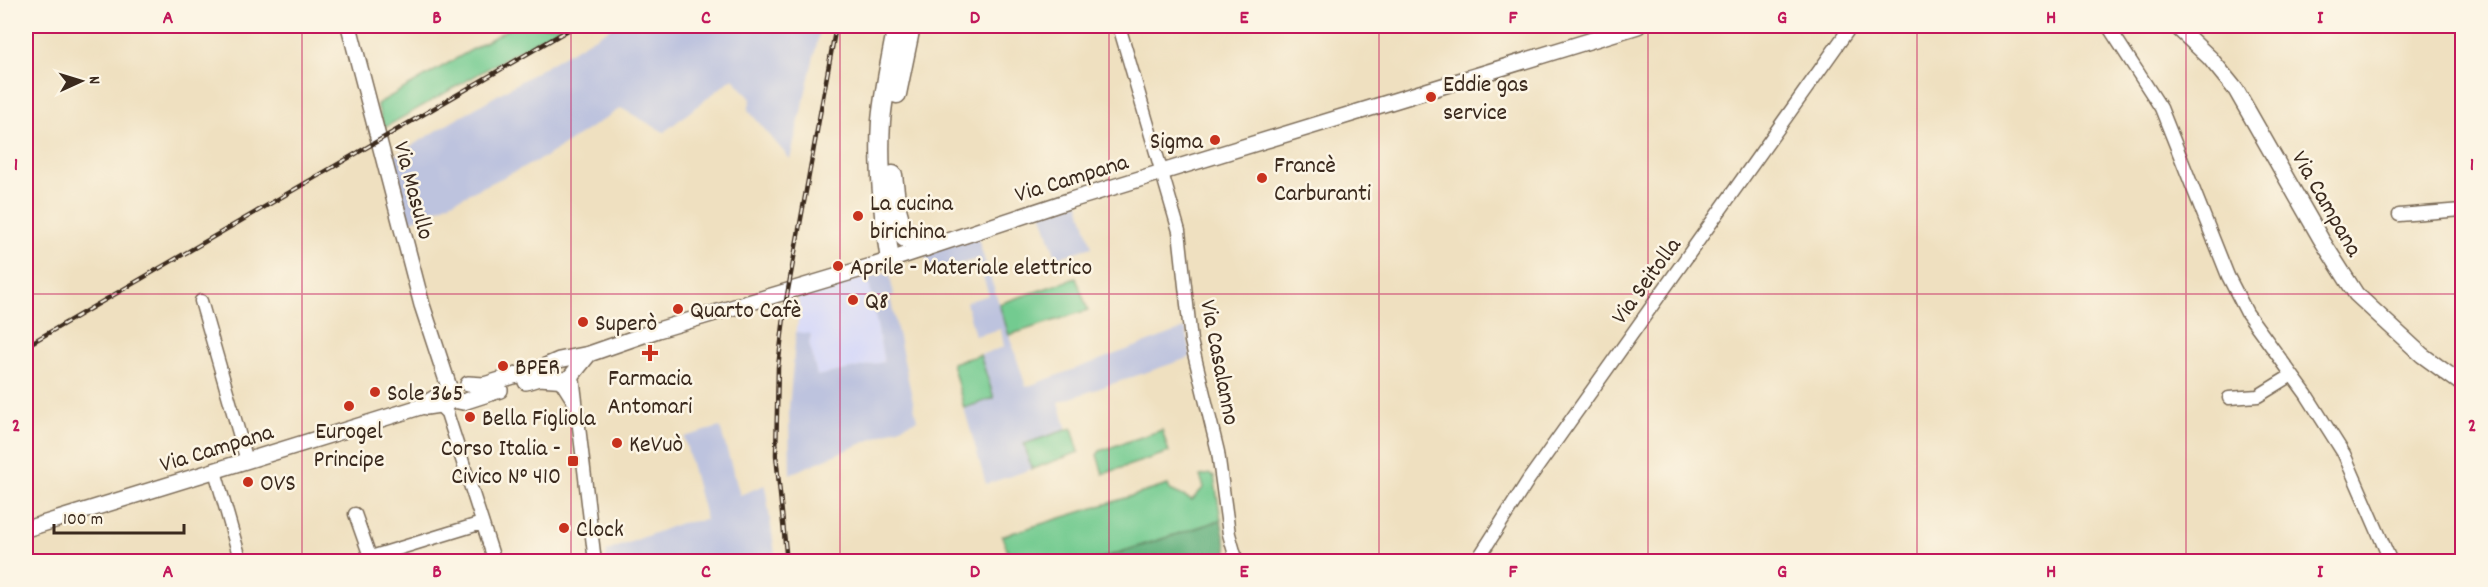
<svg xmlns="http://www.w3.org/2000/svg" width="2488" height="587" font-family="Dekko,sans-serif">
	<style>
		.built { fill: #d5d8f9 }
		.industrial { fill: #bdc3de }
		.green { fill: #73cb90; stroke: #577a57; stroke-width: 1.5 }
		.forest { fill: #5eaf7a; stroke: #4c6c4c; stroke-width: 1.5 }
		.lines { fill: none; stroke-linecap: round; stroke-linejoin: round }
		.minor-casing { stroke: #7a6a57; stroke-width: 15 }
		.major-casing { stroke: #7a6a57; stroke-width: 18 }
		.highway-casing { stroke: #7a6a57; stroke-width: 21 }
		.minor { stroke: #fff; stroke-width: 12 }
		.major { stroke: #fff; stroke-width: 15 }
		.highway { stroke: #fff; stroke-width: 18 }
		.rail-casing { stroke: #3b2a1e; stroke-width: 4.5 }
		.rail { stroke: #fcf5e5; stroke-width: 2; stroke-dasharray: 7; stroke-linecap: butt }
		.grid { fill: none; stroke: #c2185b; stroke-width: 1.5; stroke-opacity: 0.55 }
		.poi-dot { fill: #c8321e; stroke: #fcf5e5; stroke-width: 2 }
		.labels { text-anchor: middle; stroke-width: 5; stroke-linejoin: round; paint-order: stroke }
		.poi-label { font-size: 24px; fill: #3b2a1e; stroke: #fcf5e5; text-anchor: start }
		.street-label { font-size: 24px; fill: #3b2a1e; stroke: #fcf5e5 }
		.neatline { fill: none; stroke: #c2185b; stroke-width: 2 }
		.grid-label { font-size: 20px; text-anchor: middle; font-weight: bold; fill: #c2185b }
	</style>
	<rect width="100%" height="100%" fill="#fcf5e5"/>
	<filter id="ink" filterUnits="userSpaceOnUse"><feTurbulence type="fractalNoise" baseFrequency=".0167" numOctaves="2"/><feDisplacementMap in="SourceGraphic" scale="12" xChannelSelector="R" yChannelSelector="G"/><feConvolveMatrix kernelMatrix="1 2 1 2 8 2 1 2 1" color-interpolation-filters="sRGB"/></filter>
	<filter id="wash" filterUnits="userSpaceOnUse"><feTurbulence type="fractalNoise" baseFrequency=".008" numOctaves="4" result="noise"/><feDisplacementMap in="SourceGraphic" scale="24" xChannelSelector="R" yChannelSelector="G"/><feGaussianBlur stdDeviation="1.35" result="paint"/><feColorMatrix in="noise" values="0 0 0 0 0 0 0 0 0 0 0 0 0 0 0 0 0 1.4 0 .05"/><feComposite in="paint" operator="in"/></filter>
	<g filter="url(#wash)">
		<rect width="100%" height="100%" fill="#efe0c0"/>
		<path class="built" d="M868 277 884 362 817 376 809 343 811 335 796 332 800 310 797 296Z"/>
		<path class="industrial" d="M614 26H821L790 159 748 110 751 99 733 78 664 132 621 108 545 157 406 224 389 159Z
			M1078 201 1092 247 1056 258 1041 212Z
			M976 233 1026 387 1186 328 1191 357 1059 402 1067 430 1024 444 1032 469 986 484 964 408 994 398 980 355 1004 347 1001 329 975 336 966 302 989 295 977 259 930 272 924 250Z
			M889 273 894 295 890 297 917 420 790 474 789 408 796 332 811 334 809 343 817 376 884 362 868 277Z
			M720 427 740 495 765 485 776 561H606L607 551 681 523 706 520 684 437Z"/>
		<path class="green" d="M513 26H562L384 128 377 104Z
			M1076 278 1088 310 1009 335 999 304Z
			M980 355 994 398 964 408 952 363Z
			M1072 428 1079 452 1032 469 1024 444Z
			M1162 430 1169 452 1103 474 1097 455 1100 451Z
			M1210 474 1214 476 1221 520 1092 561H1011L1002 536 1168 485 1170 490 1192 500 1204 487 1200 476Z"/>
		<path class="forest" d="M1221 520 1229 561 1092 562Z"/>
	</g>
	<g filter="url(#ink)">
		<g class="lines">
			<defs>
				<path id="minor" d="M1119 26 1179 231 1191 341 1218 452 1229 534 1237 562
					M2108 26 2161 108 2228 276 2247 313 2306 394 2344 454 2391 562
					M2399 215 2462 210
					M201 301 247 461
					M573 376 595 562
					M560 380 577 407
					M2229 398 2258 396 2292 375
					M440 406 447 413 495 562
					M215 471 241 562
					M355 514 372 562
					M371 557 482 523
					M1476 562 1529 479 1851 26"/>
				<path id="major" d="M349 26 422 305 449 387
					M2176 26 2210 58 2236 90 2321 239 2356 294 2422 355 2462 384
					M526 382 539 378 568 380 589 354
					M468 384 484 385 543 367 559 360 589 354 658 330 875 265 1071 200 1638 26
					M426 407 446 404 453 400 463 402 500 390
					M26 529 420 407 448 390"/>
				<path id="highway" d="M897 94 911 26
					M893 175 897 209 905 238
					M905 238 926 247
					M890 260C883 215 878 167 881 121 884 89 891 57 897 26"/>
			</defs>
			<use href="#minor" class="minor-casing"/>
			<use href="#major" class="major-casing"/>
			<use href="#highway" class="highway-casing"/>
			<use href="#minor" class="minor"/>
			<use href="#major" class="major"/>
			<use href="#highway" class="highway"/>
			<defs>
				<path id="rail" d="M26 346 575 26
					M787 562 776 455 778 367 786 301 836 26"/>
			</defs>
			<use href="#rail" class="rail-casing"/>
			<use href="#rail" class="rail"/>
		</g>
	</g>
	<path class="grid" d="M302 26V562M571 26V562M840 26V562M1109 26V562M1379 26V562M1648 26V562M1917 26V562M2186 26V562M26 294H2462"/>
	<g class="poi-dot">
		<circle cx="1431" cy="97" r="6"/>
		<circle cx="1215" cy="140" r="6"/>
		<circle cx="1262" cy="178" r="6"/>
		<circle cx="858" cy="216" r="6"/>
		<circle cx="838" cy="266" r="6"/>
		<circle cx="853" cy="300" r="6"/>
		<circle cx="678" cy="309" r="6"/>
		<circle cx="583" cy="322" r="6"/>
		<path d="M647 344h6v6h6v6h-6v6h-6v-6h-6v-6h6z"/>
		<circle cx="503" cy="366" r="6"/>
		<circle cx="375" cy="392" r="6"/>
		<circle cx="349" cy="406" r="6"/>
		<circle cx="470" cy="417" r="6"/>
		<circle cx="617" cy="443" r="6"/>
		<rect x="567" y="455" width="12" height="12" rx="3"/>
		<circle cx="248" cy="482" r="6"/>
		<circle cx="564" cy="528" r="6"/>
	</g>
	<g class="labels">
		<g class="poi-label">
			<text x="1443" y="91">Eddie gas<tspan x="1443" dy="28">service</tspan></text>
			<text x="1203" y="148" text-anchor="end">Sigma</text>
			<text x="1274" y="172">Francè<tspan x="1274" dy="28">Carburanti</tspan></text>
			<text x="870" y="210">La cucina<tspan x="870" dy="28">birichina</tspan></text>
			<text x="850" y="274">Aprile - Materiale elettrico</text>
			<text x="865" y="308">Q8</text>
			<text x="690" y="317">Quarto Cafè</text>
			<text x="595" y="330">Superò</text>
			<text x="515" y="374">BPER</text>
			<text x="650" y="385" text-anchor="middle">Farmacia<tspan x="650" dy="28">Antomari</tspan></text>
			<text x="387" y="400">Sole 365</text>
			<text x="482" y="425">Bella Figliola</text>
			<text x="349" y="438" text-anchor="middle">Eurogel<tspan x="349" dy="28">Principe</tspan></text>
			<text x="629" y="451">KeVuò</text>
			<text x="561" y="455" text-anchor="end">Corso Italia -<tspan x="561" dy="28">Civico N° 410</tspan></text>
			<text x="260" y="490">OVS</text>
			<text x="576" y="536">Clock</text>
		</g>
		<g class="street-label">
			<text transform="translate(1071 177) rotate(-17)" y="8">Via Campana</text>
			<text transform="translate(415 190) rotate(75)" y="8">Via Masullo</text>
			<text transform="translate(2328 203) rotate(60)" y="8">Via Campana</text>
			<text transform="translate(1645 280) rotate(-54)" y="8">Via Seitolla</text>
			<text transform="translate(1221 362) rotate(79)" y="8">Via Casalanno</text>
			<text transform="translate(216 447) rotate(-17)" y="8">Via Campana</text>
		</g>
	</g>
	<rect width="2488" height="587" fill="none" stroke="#fcf5e5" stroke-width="66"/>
	<g transform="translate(81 81) rotate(86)" stroke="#fcf5e5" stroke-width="4.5" paint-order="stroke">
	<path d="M0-4.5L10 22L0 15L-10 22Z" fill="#3b2a1e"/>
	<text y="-9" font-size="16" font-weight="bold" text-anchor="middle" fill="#3b2a1e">N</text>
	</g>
	<path d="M54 524v9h130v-9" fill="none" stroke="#3b2a1e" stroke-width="3"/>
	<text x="63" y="524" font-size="18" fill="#3b2a1e" stroke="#fcf5e5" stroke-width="4.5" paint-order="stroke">100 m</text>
	<rect x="33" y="33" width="2422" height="521" class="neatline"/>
	<g class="grid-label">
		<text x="168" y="23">A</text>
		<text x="437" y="23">B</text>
		<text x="706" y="23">C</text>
		<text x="975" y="23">D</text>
		<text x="1244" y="23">E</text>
		<text x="1513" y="23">F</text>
		<text x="1782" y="23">G</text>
		<text x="2051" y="23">H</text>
		<text x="2320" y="23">I</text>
		<text x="16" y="170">1</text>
		<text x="2472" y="170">1</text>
		<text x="16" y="431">2</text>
		<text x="2472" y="431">2</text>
		<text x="168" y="577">A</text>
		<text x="437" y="577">B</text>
		<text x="706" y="577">C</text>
		<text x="975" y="577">D</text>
		<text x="1244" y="577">E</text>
		<text x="1513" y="577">F</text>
		<text x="1782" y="577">G</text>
		<text x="2051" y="577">H</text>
		<text x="2320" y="577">I</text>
	</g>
</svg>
